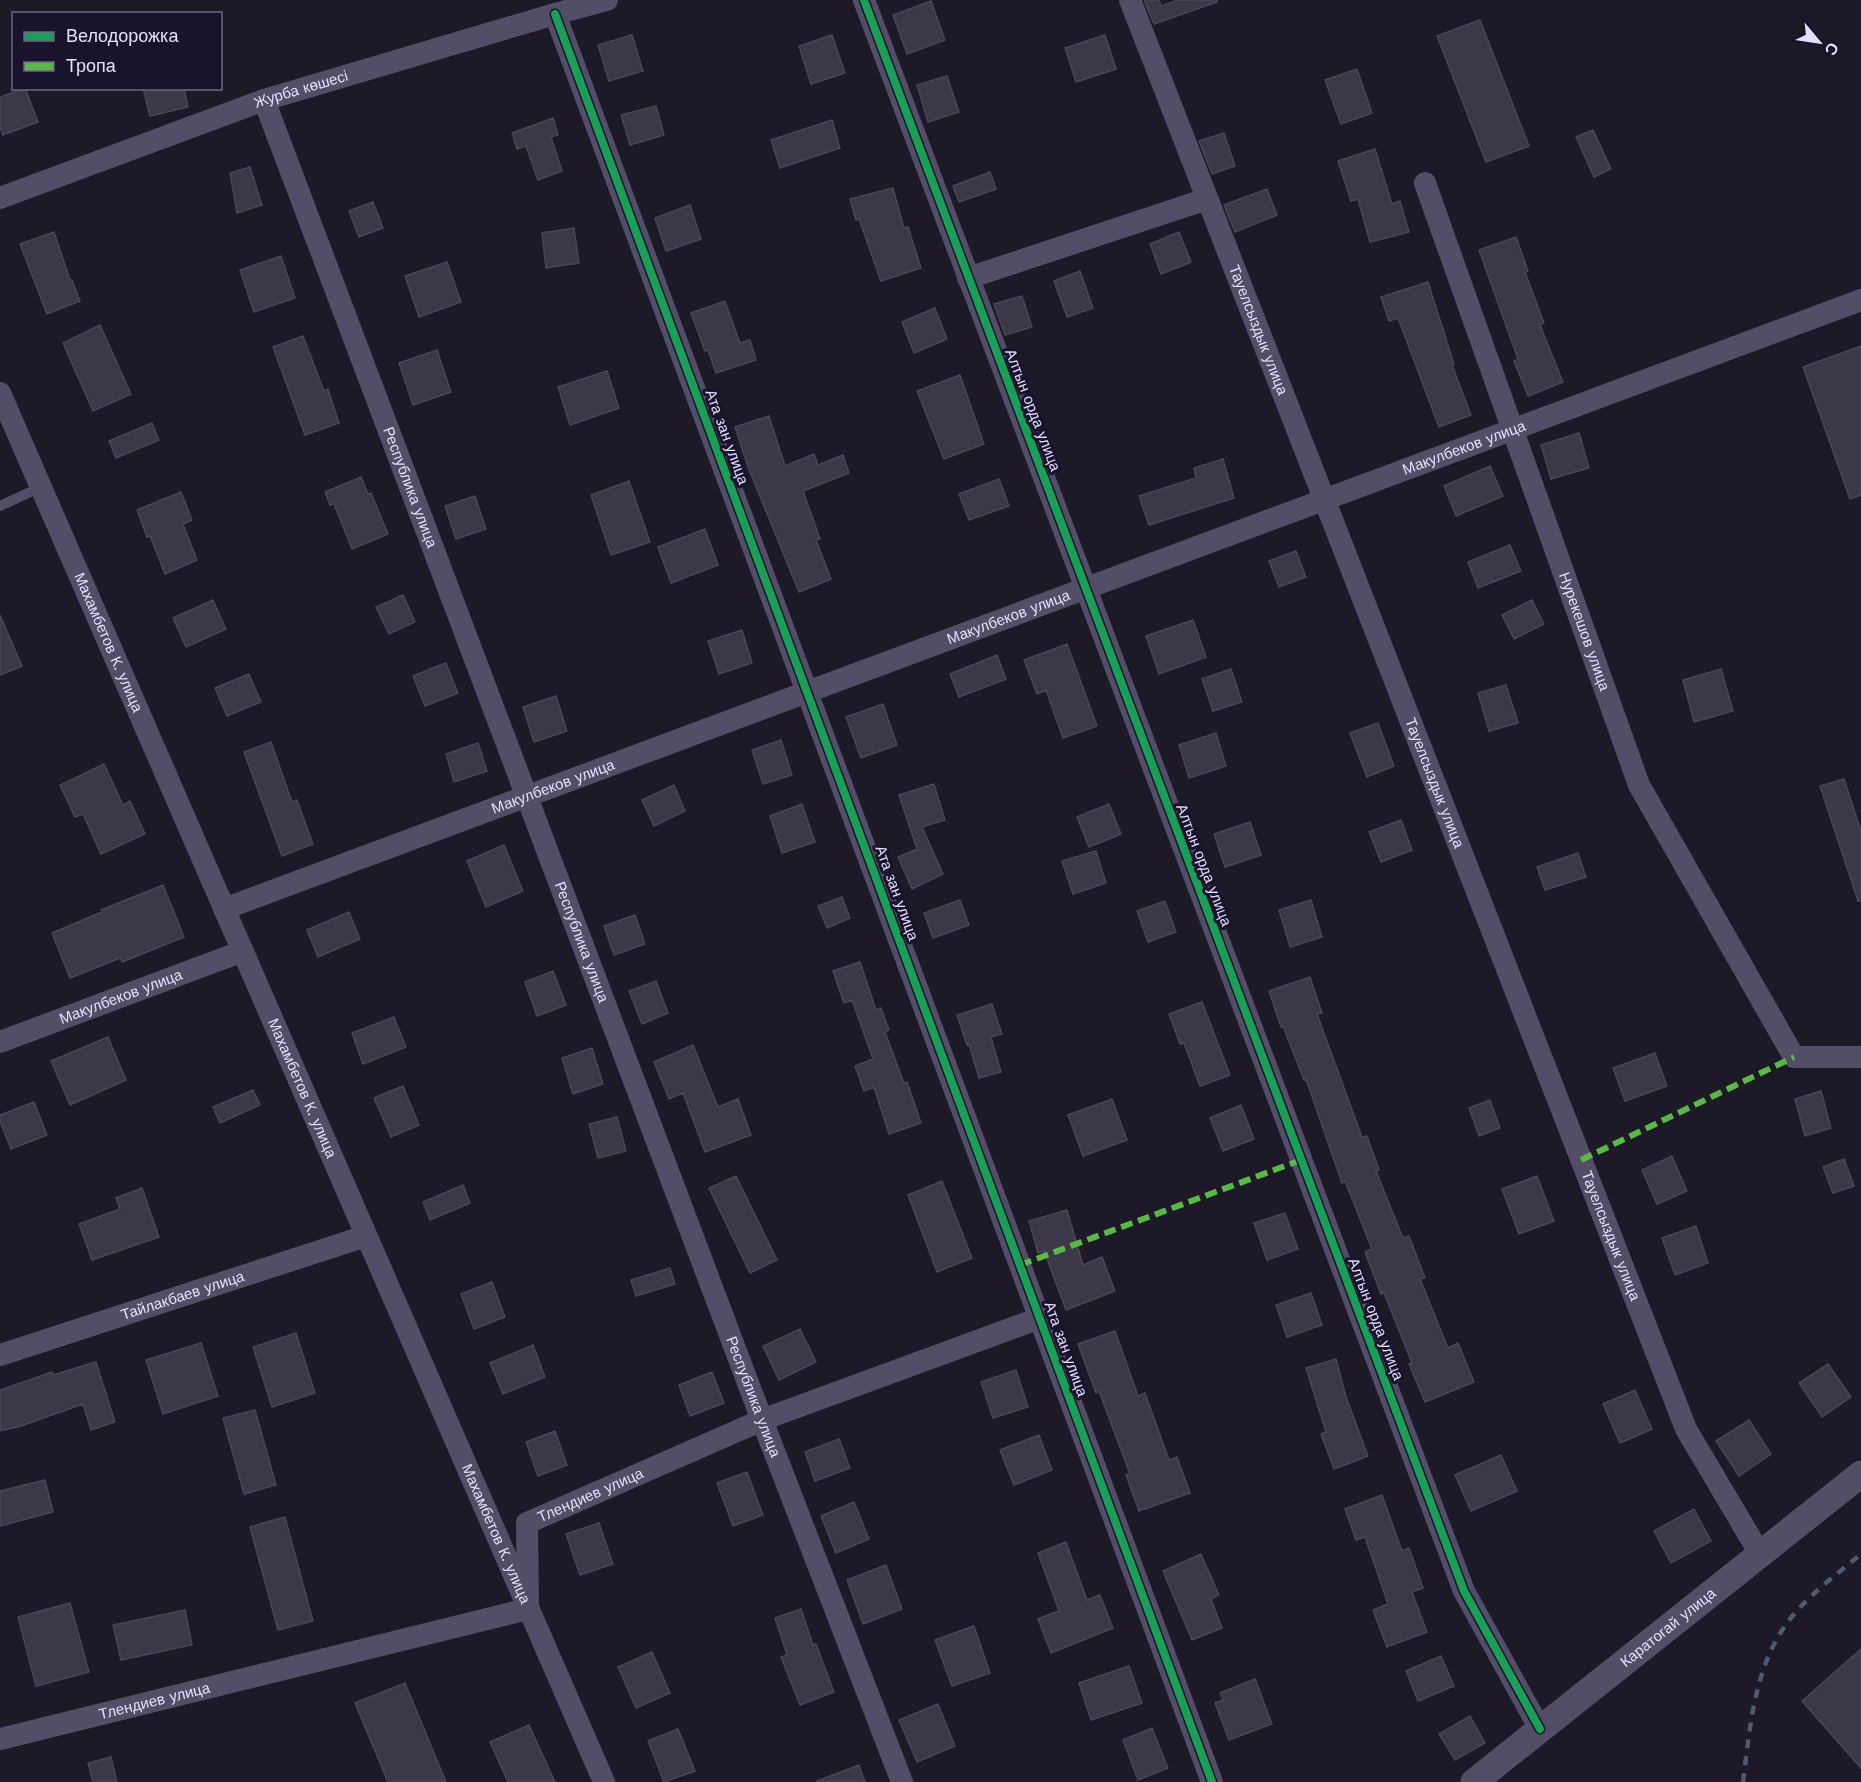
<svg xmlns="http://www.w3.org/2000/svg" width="1861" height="1782" font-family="'Work Sans',sans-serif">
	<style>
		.building { fill: #3c3848; stroke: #4a4459; stroke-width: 1.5 }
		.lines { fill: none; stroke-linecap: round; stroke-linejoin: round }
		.service { stroke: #524e67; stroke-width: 10 }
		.minor { stroke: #524e67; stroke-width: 22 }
		.tertiary { stroke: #524e67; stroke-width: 27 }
		.rail { stroke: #4c5b6f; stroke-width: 4.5; stroke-dasharray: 9 8; stroke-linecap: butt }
		.quiet { stroke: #58b947; stroke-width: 6; stroke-dasharray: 12 6; stroke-linecap: butt }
		.cycleway-casing { stroke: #1a132d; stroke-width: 11 }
		.cycleway { stroke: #1a9f57; stroke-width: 8 }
		.labels { text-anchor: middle; stroke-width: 6; stroke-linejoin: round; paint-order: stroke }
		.street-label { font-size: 15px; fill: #e6dffe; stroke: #1a132d }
	</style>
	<rect width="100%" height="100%" fill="#1d1927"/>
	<path class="building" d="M1144 0H1159L1161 6 1178 0H1217V2L1154 24Z
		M931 1 945 40 907 54 893 15Z
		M1480 20 1529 146 1486 162 1437 36Z
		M632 35 643 71 609 81 598 45Z
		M832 35 845 73 811 84 799 46Z
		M1105 35 1116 69 1076 82 1065 48Z
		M1357 69 1372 113 1341 124 1325 80Z
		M947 76 959 112 928 122 917 85Z
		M25 88 38 122 3 135 0 127V97Z
		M143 88H184L188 107 150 116Z
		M656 106 664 135 630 145 621 115Z
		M553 118 558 135 551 137 562 171 538 180 526 146 517 149 512 133Z
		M832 120 840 148 780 168 771 140Z
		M1593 130 1611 169 1594 177 1576 137Z
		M1224 133 1235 166 1212 174 1199 141Z
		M1375 149 1392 204 1400 201 1409 232 1370 242 1358 199 1351 201 1338 161Z
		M250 167 262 205 237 213 230 173Z
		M990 172 996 189 959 202 953 186Z
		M893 188 904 228 908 227 921 268 881 281 859 219 856 220 850 199Z
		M1267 189 1277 215 1235 232 1224 205Z
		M373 202 383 228 359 237 349 211Z
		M690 205 701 239 666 251 655 218Z
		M574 228 579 263 546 268 542 233Z
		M54 232 70 280H72L80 301 47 314 20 244Z
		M1179 232 1191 262 1161 274 1150 244Z
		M1516 237 1528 271 1525 272 1544 323 1540 325 1563 382 1528 396 1514 361 1518 359 1479 250Z
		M281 256 295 298 254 312 240 270Z
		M447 262 461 302 419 317 405 276Z
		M1080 271 1093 308 1067 317 1054 281Z
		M1428 282 1454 364 1452 365 1471 415 1439 427 1398 318 1389 321 1381 297Z
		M1022 296 1032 327 1005 335 994 304Z
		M725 301 740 343 750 340 756 360 716 373 708 350 705 351 691 313Z
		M935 308 947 339 914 353 902 322Z
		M100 325 131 394 93 411 63 343Z
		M303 336 324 391 328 389 339 423 305 435 273 347Z
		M1861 346V495L1850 499 1803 367Z
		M437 350 451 392 413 405 399 363Z
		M607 371 619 408 570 425 558 387Z
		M960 375 984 444 944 459 917 391Z
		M769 416 785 466 814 454 818 465 843 455 849 473 803 491 820 539 816 540 831 579 799 592 748 467 735 427Z
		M152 423 159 440 116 458 109 441Z
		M1579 433 1589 468 1551 479 1541 445Z
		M1223 459 1234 498 1149 525 1139 496 1196 478 1194 468Z
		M1490 466 1503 496 1456 516 1444 486Z
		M361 477 368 494 371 493 388 534 352 549 334 504 330 505 325 492Z
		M999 479 1009 506 969 520 959 494Z
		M629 481 650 542 611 555 591 495Z
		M181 492 192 520 183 524 197 560 165 574 150 536 147 537 137 510Z
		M475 496 486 529 456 539 445 506Z
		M705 529 718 565 671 583 658 547Z
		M1510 545 1521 571 1478 588 1468 562Z
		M1296 551 1306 577 1279 587 1269 561Z
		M403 595 415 622 389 634 376 607Z
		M213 600 226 629 186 647 173 618Z
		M1532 600 1544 624 1514 639 1502 615Z
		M0 615 22 666 0 675Z
		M1193 620 1206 657 1159 674 1146 636Z
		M742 630 752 663 719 674 708 641Z
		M1067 644 1097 726 1063 738 1046 690 1037 694 1024 660Z
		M997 655 1006 679 959 697 950 674Z
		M446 663 458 693 425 706 413 676Z
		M1231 669 1242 702 1213 711 1202 679Z
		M1721 669 1733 711 1694 722 1683 680Z
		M249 674 261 702 227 716 215 688Z
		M1506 685 1518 723 1489 731 1478 693Z
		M556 696 567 731 534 742 523 707Z
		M883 704 897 745 861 758 846 717Z
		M1378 723 1394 766 1367 777 1350 733Z
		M1216 733 1226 766 1189 778 1179 745Z
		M781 740 792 775 763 784 752 750Z
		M271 742 292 802 297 800 313 844 282 856 244 752Z
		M478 743 487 771 454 782 446 754Z
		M104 764 123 805 130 801 145 834 101 854 83 814 75 817 60 785Z
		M1844 779 1861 831V901H1858L1820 786Z
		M934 784 945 820 922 827 943 874 912 889 898 857 917 849 899 795Z
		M674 785 685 811 654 826 642 800Z
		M802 804 815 842 782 853 770 816Z
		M1109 804 1121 834 1089 847 1077 817Z
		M1401 820 1412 850 1381 862 1369 832Z
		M1250 822 1261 855 1225 867 1214 834Z
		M504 845 523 891 486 907 467 861Z
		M1096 851 1106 883 1073 894 1062 861Z
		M1578 853 1586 877 1545 890 1537 867Z
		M163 885 184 937 122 962 120 958 70 978 52 933 102 912 101 910Z
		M842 897 850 918 827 928 818 906Z
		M960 900 969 925 933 938 924 913Z
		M1311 900 1322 937 1290 947 1279 910Z
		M1165 901 1176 932 1148 942 1137 911Z
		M349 912 360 939 318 957 307 930Z
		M635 915 645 944 614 955 604 926Z
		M860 962 876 1010 881 1008 889 1030 885 1032 904 1083 907 1082 921 1123 889 1134 874 1087 864 1091 855 1066 873 1059 852 1000 844 1003 833 971Z
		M553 971 566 1005 537 1016 525 982Z
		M1310 977 1322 1013 1317 1014 1362 1137 1367 1136 1379 1170 1376 1171 1403 1238 1409 1236 1425 1278 1420 1279 1448 1348 1458 1343 1474 1382 1425 1402 1409 1364 1412 1363 1384 1293 1381 1294 1365 1252 1372 1249 1345 1181 1342 1183 1306 1079 1304 1080 1283 1026 1281 1027 1269 991Z
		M656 981 668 1013 642 1024 629 991Z
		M1202 1002 1230 1075 1200 1086 1184 1043 1180 1044 1169 1014Z
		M992 1004 1002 1034 991 1037 1001 1072 979 1078 969 1044 967 1045 957 1015Z
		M394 1017 406 1047 363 1064 352 1033Z
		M108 1037 126 1080 70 1105 51 1061Z
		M693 1045 718 1107 738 1099 751 1135 705 1152 683 1093 669 1099 654 1062Z
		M592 1048 603 1084 573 1094 562 1058Z
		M1655 1053 1667 1086 1625 1101 1613 1068Z
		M403 1086 419 1125 391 1137 374 1098Z
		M253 1090 260 1105 220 1123 213 1107Z
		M1821 1091 1831 1128 1805 1136 1795 1099Z
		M1112 1099 1127 1140 1083 1156 1068 1115Z
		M1490 1100 1500 1128 1479 1136 1469 1108Z
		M34 1102 47 1135 11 1149 0 1121V1115Z
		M1241 1105 1254 1139 1223 1151 1210 1118Z
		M617 1117 626 1151 598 1158 589 1124Z
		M1672 1156 1687 1191 1657 1204 1642 1170Z
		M1844 1159 1854 1186 1833 1193 1823 1167Z
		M736 1176 777 1260 750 1273 709 1188Z
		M1537 1176 1554 1221 1519 1234 1502 1189Z
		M942 1181 972 1258 937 1272 908 1195Z
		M463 1185 470 1203 430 1220 423 1202Z
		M142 1188 159 1237 92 1260 79 1224 120 1209 116 1198Z
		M1067 1210 1083 1265 1102 1257 1115 1291 1066 1310 1044 1251 1038 1253 1029 1221Z
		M1285 1213 1298 1249 1267 1260 1254 1223Z
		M1696 1226 1708 1263 1675 1275 1662 1238Z
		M670 1268 675 1284 636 1296 631 1280Z
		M492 1282 505 1317 474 1329 461 1294Z
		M1311 1293 1322 1325 1287 1337 1276 1305Z
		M800 1329 816 1362 779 1380 763 1346Z
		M1115 1331 1138 1396 1145 1393 1169 1460 1177 1457 1190 1493 1139 1511 1126 1475 1130 1474 1099 1391 1096 1393 1078 1344Z
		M296 1333 315 1393 272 1407 253 1347Z
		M201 1343 218 1396 163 1414 146 1360Z
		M533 1345 545 1377 503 1394 490 1363Z
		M1336 1359 1346 1397 1368 1456 1334 1469 1321 1434 1326 1432 1306 1368Z
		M96 1362 115 1422 91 1430 83 1404 21 1426 0 1431V1390L52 1372 53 1375Z
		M1828 1364 1851 1397 1822 1417 1799 1383Z
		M1016 1370 1028 1407 993 1418 981 1382Z
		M712 1372 724 1403 690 1416 679 1385Z
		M1635 1390 1652 1429 1620 1443 1603 1404Z
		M255 1410 276 1485 244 1494 223 1418Z
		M1749 1420 1771 1454 1739 1476 1716 1441Z
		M555 1431 567 1465 538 1476 526 1442Z
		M1039 1435 1052 1470 1014 1485 1000 1450Z
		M839 1439 850 1468 815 1481 805 1452Z
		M1501 1455 1517 1491 1471 1511 1455 1475Z
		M747 1472 763 1515 733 1526 717 1483Z
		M45 1480 53 1512 0 1526V1491Z
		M1382 1495 1402 1551 1409 1548 1423 1588 1412 1592 1427 1632 1387 1647 1373 1610 1388 1604 1365 1537 1356 1540 1345 1509Z
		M854 1502 869 1539 836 1553 821 1516Z
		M1694 1509 1711 1541 1671 1563 1654 1531Z
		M285 1517 313 1621 278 1630 250 1527Z
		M599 1523 613 1564 580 1575 566 1534Z
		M1066 1542 1087 1600 1100 1595 1113 1628 1051 1653 1038 1619 1059 1611 1038 1553Z
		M1201 1554 1219 1595 1211 1599 1222 1628 1192 1640 1163 1571Z
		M886 1565 902 1609 863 1624 847 1580Z
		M70 1603 89 1672 36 1686 18 1617Z
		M801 1609 813 1645 816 1644 834 1692 800 1705 781 1657 787 1655 775 1618Z
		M185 1610 192 1645 121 1660 113 1625Z
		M974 1626 990 1673 952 1686 935 1640Z
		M1861 1649V1768L1802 1701Z
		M652 1652 670 1693 636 1708 618 1667Z
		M1441 1656 1454 1686 1418 1701 1406 1671Z
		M1129 1666 1142 1703 1091 1720 1079 1683Z
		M1255 1679 1272 1724 1229 1740 1215 1703 1223 1700 1220 1693Z
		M405 1683 446 1782H388L355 1703Z
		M938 1704 955 1746 917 1762 899 1720Z
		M1470 1716 1485 1743 1455 1760 1439 1734Z
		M529 1725 555 1782H508L490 1742Z
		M1152 1728 1168 1768 1138 1780 1123 1740Z
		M678 1729 695 1771 664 1782 648 1741Z
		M111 1757 117 1782H93L88 1763Z
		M859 1765 865 1782H818L817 1781Z"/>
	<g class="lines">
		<path class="service" d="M0 506 41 487"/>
		<g class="minor">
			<path d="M864 0 1464 1591 1540 1729"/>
			<path id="s1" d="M1130 0 1686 1429 1760 1554"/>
			<path d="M555 14 1212 1782"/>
			<path id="s2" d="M264 100 762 1420 902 1782"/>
			<path id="s3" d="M1425 183 1639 785 1794 1057H1861"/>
			<path id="s4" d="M0 198 264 100 555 14 607 0"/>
			<path d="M968 278 1207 199"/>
			<path id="s5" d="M0 393 604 1782"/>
			<path id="s6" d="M224 909 1861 300"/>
			<path id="s7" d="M0 1042 243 951"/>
			<path id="s8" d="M0 1355 366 1236"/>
			<path id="s9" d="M0 1739 528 1609 527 1523 762 1420 1040 1318"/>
		</g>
		<path class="tertiary" id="s10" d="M1474 1782 1861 1474"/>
		<path class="rail" d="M1743 1782C1750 1727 1754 1669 1787 1623 1806 1597 1836 1575 1861 1554"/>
		<path class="quiet" d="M1581 1160 1794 1057
			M1020 1265 1301 1160"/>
		<defs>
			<path id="cycleway" d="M864 0 1464 1591 1540 1729
				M555 14 1212 1782"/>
		</defs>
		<use href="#cycleway" class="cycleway-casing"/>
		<use href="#cycleway" class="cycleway"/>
	</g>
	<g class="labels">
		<g class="street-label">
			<text dy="5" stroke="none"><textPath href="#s4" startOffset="320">Журба көшесі</textPath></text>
			<text dy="5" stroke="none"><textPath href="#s1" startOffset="354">Тауелсыздык улица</textPath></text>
			<text transform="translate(1033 410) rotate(69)" y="5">Алтын орда улица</text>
			<text transform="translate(727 437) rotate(70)" y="5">Ата зан улица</text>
			<text dy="5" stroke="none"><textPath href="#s6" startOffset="1323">Макулбеков улица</textPath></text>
			<text dy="5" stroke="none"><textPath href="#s2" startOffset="414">Республика улица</textPath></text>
			<text dy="5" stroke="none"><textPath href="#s6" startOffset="837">Макулбеков улица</textPath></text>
			<text dy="5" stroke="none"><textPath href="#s3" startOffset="476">Нурекешов улица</textPath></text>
			<text dy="5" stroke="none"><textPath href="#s5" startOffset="272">Махамбетов К. улица</textPath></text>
			<text dy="5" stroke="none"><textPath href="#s1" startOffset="840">Тауелсыздык улица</textPath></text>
			<text dy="5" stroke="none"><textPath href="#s6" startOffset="351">Макулбеков улица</textPath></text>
			<text transform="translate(1204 865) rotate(69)" y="5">Алтын орда улица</text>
			<text transform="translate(897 893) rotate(70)" y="5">Ата зан улица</text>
			<text dy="5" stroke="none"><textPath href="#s2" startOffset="900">Республика улица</textPath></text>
			<text dy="5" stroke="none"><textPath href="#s7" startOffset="129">Макулбеков улица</textPath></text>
			<text dy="5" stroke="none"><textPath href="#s5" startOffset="758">Махамбетов К. улица</textPath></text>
			<text dy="5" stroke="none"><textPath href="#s1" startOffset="1326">Тауелсыздык улица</textPath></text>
			<text dy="5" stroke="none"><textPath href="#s8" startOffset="192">Тайлакбаев улица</textPath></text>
			<text transform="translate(1376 1319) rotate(69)" y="5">Алтын орда улица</text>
			<text transform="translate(1066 1349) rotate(70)" y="5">Ата зан улица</text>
			<text dy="5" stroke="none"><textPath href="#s2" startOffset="1386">Республика улица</textPath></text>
			<text dy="5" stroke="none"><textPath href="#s9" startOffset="699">Тлендиев улица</textPath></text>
			<text dy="5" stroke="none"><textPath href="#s5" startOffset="1244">Махамбетов К. улица</textPath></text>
			<text dy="5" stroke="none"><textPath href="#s10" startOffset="248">Каратогай улица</textPath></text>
			<text dy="5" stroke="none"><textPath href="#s9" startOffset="159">Тлендиев улица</textPath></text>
		</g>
	</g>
	<rect x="12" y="12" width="210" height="78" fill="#1a132d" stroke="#6c6581" stroke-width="1.5"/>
	<rect x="24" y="32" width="30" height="9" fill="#1a9f57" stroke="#6c6581" stroke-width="1.5"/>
	<text x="66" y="42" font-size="18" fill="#e6dffe">Велодорожка</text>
	<rect x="24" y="62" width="30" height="9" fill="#58b947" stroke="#6c6581" stroke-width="1.5"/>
	<text x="66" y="72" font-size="18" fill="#e6dffe">Тропа</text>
	<g transform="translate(1819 42) rotate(119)" stroke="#1a132d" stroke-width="4.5" paint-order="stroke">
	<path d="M0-4.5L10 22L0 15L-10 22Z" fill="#e6dffe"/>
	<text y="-9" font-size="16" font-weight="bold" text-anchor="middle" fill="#e6dffe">С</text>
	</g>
</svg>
